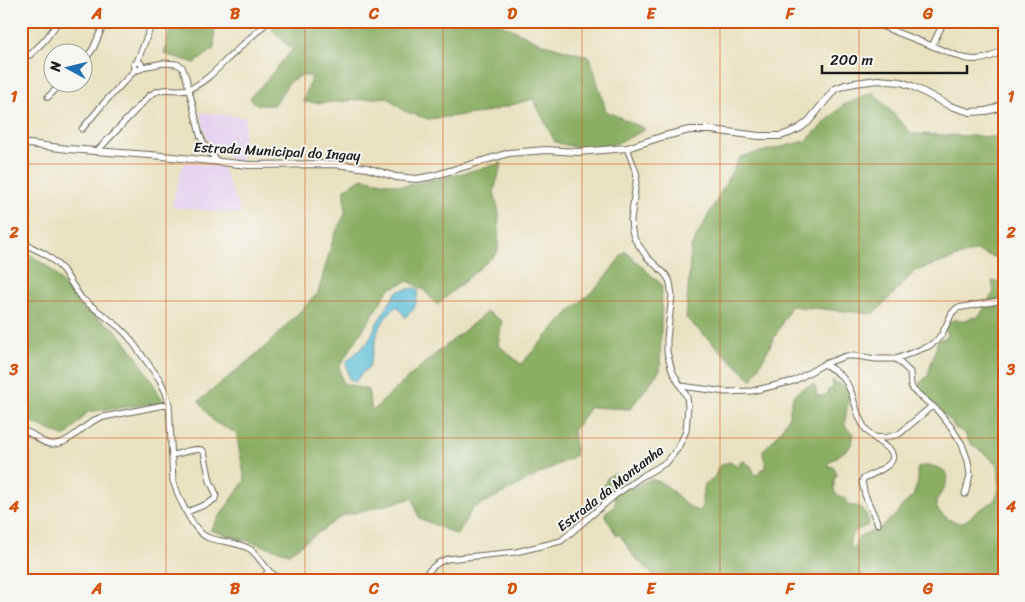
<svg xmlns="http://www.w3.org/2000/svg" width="1025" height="602" font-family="Sriracha,sans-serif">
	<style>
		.built { fill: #e6d2f0 }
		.forest { fill: #8aae63; stroke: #536540 }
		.water { fill: #5bbfd9; stroke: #3c6e7a }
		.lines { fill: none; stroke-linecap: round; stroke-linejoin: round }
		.minor-casing { stroke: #646155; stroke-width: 7 }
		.tertiary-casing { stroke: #646155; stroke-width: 8 }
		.minor { stroke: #fff; stroke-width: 5 }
		.tertiary { stroke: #fff; stroke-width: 6 }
		.grid { fill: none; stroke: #d4530e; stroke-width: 1; stroke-opacity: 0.55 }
		.labels { text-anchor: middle; stroke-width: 4; stroke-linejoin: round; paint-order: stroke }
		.street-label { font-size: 14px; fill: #1c1c1c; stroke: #f6f6f2 }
		.neatline { fill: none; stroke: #d4530e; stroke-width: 2 }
		.grid-label { font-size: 16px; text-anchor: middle; font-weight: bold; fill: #d4530e }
	</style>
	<rect width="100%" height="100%" fill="#f6f6f2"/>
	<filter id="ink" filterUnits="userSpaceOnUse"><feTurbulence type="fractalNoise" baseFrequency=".02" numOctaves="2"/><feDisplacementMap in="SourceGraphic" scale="10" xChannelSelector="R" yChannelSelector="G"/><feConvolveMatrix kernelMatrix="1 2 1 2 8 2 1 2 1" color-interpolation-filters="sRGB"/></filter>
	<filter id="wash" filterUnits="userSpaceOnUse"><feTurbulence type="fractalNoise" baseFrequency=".0096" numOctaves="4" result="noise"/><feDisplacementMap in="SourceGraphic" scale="20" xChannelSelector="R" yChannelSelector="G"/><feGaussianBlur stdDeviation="1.12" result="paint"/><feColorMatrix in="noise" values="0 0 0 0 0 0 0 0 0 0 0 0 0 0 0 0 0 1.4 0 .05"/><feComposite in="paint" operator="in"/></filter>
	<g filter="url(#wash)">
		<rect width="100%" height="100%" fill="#e9e2c0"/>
		<path class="built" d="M200 112 246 117 241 161 230 159 207 139Z
			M187 162 222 167 242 214 171 207 183 165Z"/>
		<path class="forest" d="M170 21H215L214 49 195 63 164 54 168 37Z
			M278 21H495L541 43 590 57 606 111 645 129C614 148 590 153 555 142L533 99 483 113 428 119 404 111 387 97 322 103 303 102 312 76H300L290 81 274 105H258L251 100V96L263 84 292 50 271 28Z
			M873 92 912 134 1004 137V260L976 251 915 271 874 314 791 306 752 380 686 318 691 247 740 157 806 141 842 106Z
			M502 163 494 191 499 213 498 252 437 305 424 290 408 281 389 289 339 367 343 383 368 390 372 411 421 366 487 312 502 321 498 345 521 364 567 314 600 284 625 251 662 285 660 370 630 409 590 407 573 431 576 455 472 509 457 535 419 518 413 498 342 516 289 553 210 530 245 480 236 433 214 422 199 401 265 347 318 293 334 236 345 214V189L362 178 403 186 447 177Z
			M21 248 52 270 82 308 116 330 135 354 164 402 88 412 65 437 27 420 21 422Z
			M992 281 1004 283V581H660L635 558 620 535 618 534 617 536 605 516 606 512C612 509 617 506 615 498L606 492 603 488 607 478 613 474H616L620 482 625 483 651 471 632 486 631 489C637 487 643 481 649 480 667 478 681 505 698 511 704 507 702 503 702 497 703 493 704 488 705 484 709 482 713 479 715 476 720 465 716 466 729 462L740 467 741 466 739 462 744 461 751 466 755 475 758 474 761 469H766C767 462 762 457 763 450 774 440 783 430 789 415 790 412 790 407 791 404 793 392 803 388 813 384L815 386 817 396H820L826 395 828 393V390L833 388 832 380 851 390C849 393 844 424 845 425 847 429 851 432 854 434L852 443 849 448 827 464 829 466 834 467 837 475 834 479V489L835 493 845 499 849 506C860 504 867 512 869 523L867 526C855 530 849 533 850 547L853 549 860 536 880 528 898 513 900 508 913 496 918 482 917 472 918 467C926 465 933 465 941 469 959 478 935 495 936 505 937 511 942 514 946 517 962 529 967 519 979 510 984 507 991 504 995 499 1001 490 999 475 998 465L985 454 972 445 967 439 965 433 955 428 951 421 917 391 920 383 928 375C930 363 936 353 938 340L947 337V333L945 330 949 322 954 320H964L975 317V319C980 316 982 310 986 307V304L994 292Z"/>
		<path class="water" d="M415 288 419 290C414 304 419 307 405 317L397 306 387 315 378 331 369 367 363 372 355 382 349 379 346 362 368 342 377 323 397 291Z"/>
	</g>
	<g filter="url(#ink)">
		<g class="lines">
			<defs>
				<path id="minor" d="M868 21 963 58C980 62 993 59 1004 47
					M932 46 944 21
					M30 55 45 40 59 21
					M137 62 141 63 142 66 141 69 138 70 135 68 134 64 137 62 153 21
					M82 63 93 49 105 21
					M142 67 164 63 177 64 182 67 186 77 200 135 205 146 218 162
					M48 97 63 82
					M82 129 103 104 136 69
					M97 151 150 95C167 84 176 94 191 88 208 81 221 64 234 53 245 42 257 32 269 21
					M21 242 45 254 54 261 63 270 81 298 119 327 128 336 160 380 166 393 169 404 173 481C178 496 193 533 209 538 222 542 237 542 250 549 258 555 263 565 270 572 274 575 279 578 283 581
					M896 359 910 372 911 385 913 390 937 410 951 427 962 444 968 461 970 475 965 494
					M824 364C830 368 838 372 843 378 855 391 854 413 865 428 871 437 882 444 891 451 892 455 894 456 892 460 890 467 870 475 863 479L862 482 865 495 878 524
					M681 386 726 392 752 391 794 381 824 364 846 356H856L876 359H896L929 346 936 341 942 334 952 313 957 308 1004 300
					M21 430C33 432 37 440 46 443 66 450 82 425 99 418L169 404
					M874 437 885 438 899 434 932 406
					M172 455C182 454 193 447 202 450L204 452 210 481 216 494 215 499 209 503 187 512
					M260 581 269 571
					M420 581C428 571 435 563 447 559L516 552 561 541 614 496 641 477 667 462 678 448 686 431 688 406 687 397 672 371 667 352V339L672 296 670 282 666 275 647 257 635 240 632 231 631 220 637 175 627 148"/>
				<path id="tertiary" d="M21 143 68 149 163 156 249 165 334 164 352 166 367 168 396 177 417 179 433 176 509 153 546 150 578 152 627 148 661 137 689 130H712L759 136H780L789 133 800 128 808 122 835 89 845 85 855 83 878 80 901 82 912 86 950 106 970 112 986 111 994 109 1004 103"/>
			</defs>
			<use href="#minor" class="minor-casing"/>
			<use href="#tertiary" class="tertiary-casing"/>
			<use href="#minor" class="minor"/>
			<use href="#tertiary" class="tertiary"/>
		</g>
	</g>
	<path class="grid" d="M166 21V581M305 21V581M443 21V581M582 21V581M720 21V581M859 21V581M21 164H1004M21 301H1004M21 438H1004"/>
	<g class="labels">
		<g class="street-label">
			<text transform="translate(277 151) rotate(3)" y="5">Estrada Municipal do Ingay</text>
			<text transform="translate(610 488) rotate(-38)" y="5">Estrada da Montanha</text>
		</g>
	</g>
	<rect width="1025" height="602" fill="none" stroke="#f6f6f2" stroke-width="55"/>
	<g transform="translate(68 68) rotate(277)"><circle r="24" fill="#f6f6f2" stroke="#9f9f9c"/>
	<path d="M0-4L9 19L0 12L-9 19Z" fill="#1f6fb2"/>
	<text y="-8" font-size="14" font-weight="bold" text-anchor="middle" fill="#1c1c1c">N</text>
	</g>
	<path d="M822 65v8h145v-8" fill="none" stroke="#1c1c1c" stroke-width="2.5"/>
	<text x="830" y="65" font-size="15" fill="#1c1c1c" stroke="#f6f6f2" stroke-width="4" paint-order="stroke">200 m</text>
	<rect x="28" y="28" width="970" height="546" class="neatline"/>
	<g class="grid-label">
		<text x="97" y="19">A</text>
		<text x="235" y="19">B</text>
		<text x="374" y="19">C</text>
		<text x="512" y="19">D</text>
		<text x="651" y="19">E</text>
		<text x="790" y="19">F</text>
		<text x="928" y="19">G</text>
		<text x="14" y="102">1</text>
		<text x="1011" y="102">1</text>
		<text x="14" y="238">2</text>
		<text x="1011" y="238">2</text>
		<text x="14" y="375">3</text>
		<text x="1011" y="375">3</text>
		<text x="14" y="512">4</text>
		<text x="1011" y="512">4</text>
		<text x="97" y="594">A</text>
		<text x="235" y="594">B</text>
		<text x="374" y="594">C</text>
		<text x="512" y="594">D</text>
		<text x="651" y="594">E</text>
		<text x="790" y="594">F</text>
		<text x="928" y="594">G</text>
	</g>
</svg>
